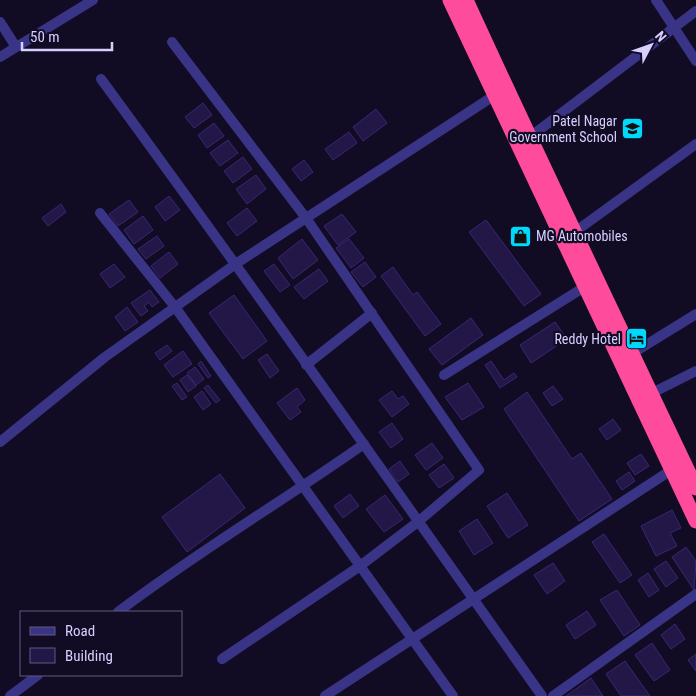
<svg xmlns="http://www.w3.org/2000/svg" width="696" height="696" font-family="'Roboto Condensed',sans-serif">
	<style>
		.building { fill: #221747; stroke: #392775 }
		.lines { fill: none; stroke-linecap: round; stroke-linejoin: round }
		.street { stroke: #3a3487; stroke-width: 10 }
		.highway { stroke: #ff4b9b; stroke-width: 15 }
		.labels { text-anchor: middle; stroke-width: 4.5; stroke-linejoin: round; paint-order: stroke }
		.poi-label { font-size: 14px; fill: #d7d0ff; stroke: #110c24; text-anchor: end }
	</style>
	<rect width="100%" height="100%" fill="#110c24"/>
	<path class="building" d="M203 103 212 115 194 128 185 117Z
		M376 109 387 123 363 141 353 127Z
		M214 123 224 136 207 148 198 135Z
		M349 132 357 143 333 160 325 149Z
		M228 140 238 153 220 166 210 153Z
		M243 157 252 169 233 183 224 171Z
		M304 160 313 172 301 181 292 169Z
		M256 175 266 189 247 204 236 189Z
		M169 196 180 210 165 221 155 207Z
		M129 200 138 212 118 226 109 214Z
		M61 204 66 212 48 226 42 218Z
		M247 208 257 221 237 236 227 223Z
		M342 214 356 232 338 245 324 226Z
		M143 216 153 230 134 244 124 230Z
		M486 220 541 294 524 306 469 232Z
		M157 236 164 246 146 259 138 249Z
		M302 239 318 260 293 279 278 258Z
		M349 239 364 258 351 268 336 248Z
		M169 252 178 264 160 278 151 266Z
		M365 262 376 277 363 287 351 272Z
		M114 264 125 277 110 288 100 274Z
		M274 264 290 285 280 292 264 271Z
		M393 267 413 295 417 292 441 324 425 336 381 276Z
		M319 269 328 281 304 299 294 287Z
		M150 290 159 302 152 307 149 302 144 306 148 311 141 316 131 303Z
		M234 295 267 341 243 359 209 313Z
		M127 307 138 322 125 331 115 317Z
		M471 318 483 335 442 365 429 349Z
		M555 322 567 339 531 363 520 345Z
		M167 345 172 351 160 360 155 353Z
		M183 351 192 364 173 377 164 365Z
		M267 354 279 371 270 378 258 360Z
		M201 361 211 376 208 378 198 364Z
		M491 361 504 380 514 373 517 377 500 388 485 365Z
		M195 367 204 379 196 385 187 373Z
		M187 375 196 386 188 392 180 380Z
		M177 383 187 397 182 400 172 386Z
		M468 383 484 407 462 420 445 397Z
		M208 385 220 400 216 403 204 388Z
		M553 386 563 399 552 406 543 393Z
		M297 388 305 400 297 407 301 412 290 420 277 403Z
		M202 391 211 404 203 410 194 397Z
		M392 391 398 399 403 396 409 404 392 417 379 400Z
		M527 392 572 459 581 453 612 499 579 521 504 409Z
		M613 419 621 430 607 440 599 429Z
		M392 423 403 439 391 448 379 432Z
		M432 443 443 458 426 470 415 455Z
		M641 454 649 466 635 475 627 463Z
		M400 461 409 474 398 482 389 469Z
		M444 464 454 478 439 488 429 475Z
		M629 472 635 481 622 490 616 481Z
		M220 474 245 508 187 552 162 517Z
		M507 493 528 525 508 538 487 506Z
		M350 494 359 506 343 518 334 506Z
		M385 495 403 519 384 532 366 509Z
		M672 510 681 528 670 533 677 546 656 556 641 526Z
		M477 519 493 543 474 555 459 531Z
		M604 534 632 575 620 583 592 542Z
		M686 547 696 561 694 590 672 557Z
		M666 561 678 578 666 587 654 569Z
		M553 563 565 581 547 594 534 575Z
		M648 573 659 590 649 597 638 580Z
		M617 590 640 625 624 636 600 600Z
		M587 611 596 625 575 639 566 625Z
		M675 624 685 639 671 649 661 635Z
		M652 643 670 670 654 681 635 655Z
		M696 654V671L688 660Z
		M625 661 650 696H621L606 674Z
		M591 678 603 696H566Z"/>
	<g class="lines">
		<path class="street" d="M656 0 696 61
			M0 22 16 47
			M172 42 306 218 479 470 419 521 360 566 222 659
			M0 57 93 0
			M101 79C251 283 396 490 542 696
			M526 140 696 11
			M100 213 175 307 453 696
			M576 231 696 144
			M633 353 696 314
			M306 365 372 313
			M444 375 586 286
			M652 393 696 371
			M0 442 105 357 237 263 495 95
			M118 612C197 552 283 501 364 444
			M10 696 38 675
			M325 696 676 467
			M553 696 696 594"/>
		<path class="highway" d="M450 0 696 521
			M466 0C541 164 619 326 696 488"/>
	</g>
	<defs>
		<symbol id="school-square" viewBox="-11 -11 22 22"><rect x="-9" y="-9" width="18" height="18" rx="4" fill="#00d9fb" stroke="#110c24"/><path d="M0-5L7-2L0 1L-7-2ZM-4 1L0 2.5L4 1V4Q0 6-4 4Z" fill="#111"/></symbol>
		<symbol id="shop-square" viewBox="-11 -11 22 22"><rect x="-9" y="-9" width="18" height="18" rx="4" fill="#00d9fb" stroke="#110c24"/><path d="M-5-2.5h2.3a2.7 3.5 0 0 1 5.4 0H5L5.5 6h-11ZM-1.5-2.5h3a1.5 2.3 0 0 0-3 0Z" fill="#111"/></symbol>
		<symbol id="hotel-square" viewBox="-11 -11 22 22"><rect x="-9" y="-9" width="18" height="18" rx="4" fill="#00d9fb" stroke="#110c24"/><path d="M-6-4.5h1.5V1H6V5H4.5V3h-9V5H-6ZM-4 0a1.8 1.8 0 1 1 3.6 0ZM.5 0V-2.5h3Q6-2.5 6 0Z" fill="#111"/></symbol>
	</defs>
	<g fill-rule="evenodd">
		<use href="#school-square" x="620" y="116" width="25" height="25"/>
		<use href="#shop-square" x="508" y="224" width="25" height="25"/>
		<use href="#hotel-square" x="624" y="326" width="25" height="25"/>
	</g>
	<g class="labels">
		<g class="poi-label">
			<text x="617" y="126">Patel Nagar<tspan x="617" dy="16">Government School</tspan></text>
			<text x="536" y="241" text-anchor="start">MG Automobiles</text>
			<text x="621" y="344">Reddy Hotel</text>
		</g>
	</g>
	<rect x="20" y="611" width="162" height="65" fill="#110c24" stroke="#605a7c"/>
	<rect x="30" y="627" width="25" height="8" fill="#3a3487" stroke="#605a7c"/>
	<text x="65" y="636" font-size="15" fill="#d7d0ff">Road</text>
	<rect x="30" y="648" width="25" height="15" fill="#221747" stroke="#605a7c"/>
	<text x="65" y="661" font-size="15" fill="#d7d0ff">Building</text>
	<g transform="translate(651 45) rotate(49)" stroke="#110c24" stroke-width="4" paint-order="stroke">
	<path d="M0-4L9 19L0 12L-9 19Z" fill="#d7d0ff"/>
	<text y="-8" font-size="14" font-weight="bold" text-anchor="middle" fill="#d7d0ff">N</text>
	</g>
	<path d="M22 42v8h90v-8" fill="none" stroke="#d7d0ff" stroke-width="2.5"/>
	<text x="30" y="42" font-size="15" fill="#d7d0ff" stroke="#110c24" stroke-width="4" paint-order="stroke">50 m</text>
</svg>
